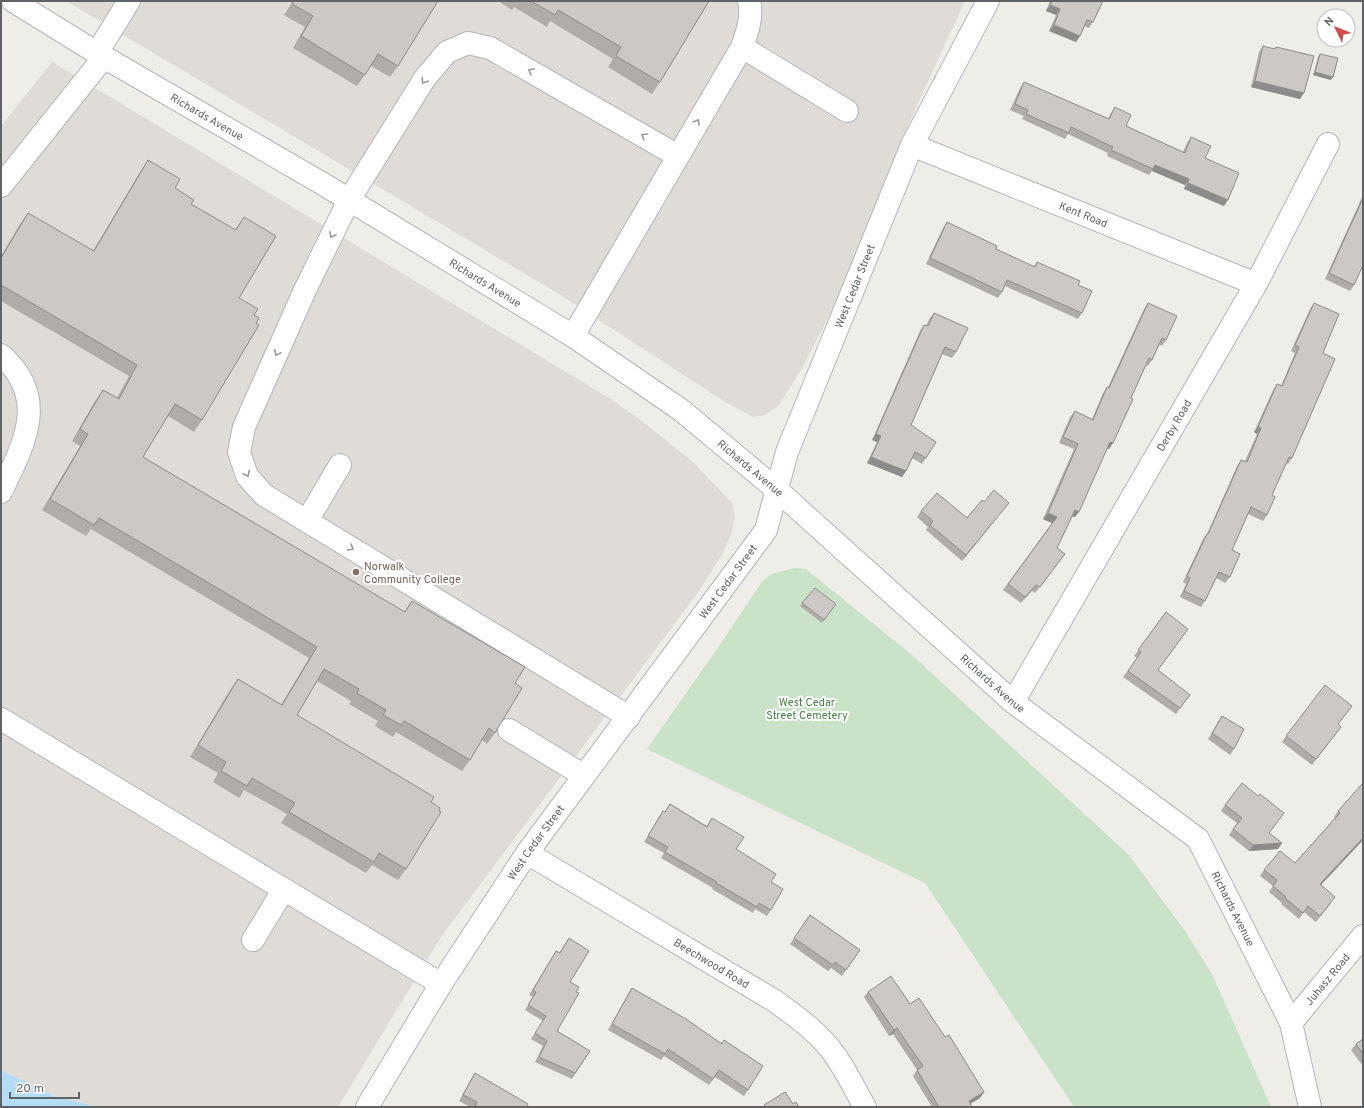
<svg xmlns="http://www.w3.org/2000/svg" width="1364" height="1108" font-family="Overpass,sans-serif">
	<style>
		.education { fill: #dfdcd7 }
		.green { fill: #cae3c8 }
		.water { fill: #b3ddf4 }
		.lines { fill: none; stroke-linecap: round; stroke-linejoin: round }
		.minor-casing { stroke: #b3b5b8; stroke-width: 24 }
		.minor { stroke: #fff; stroke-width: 22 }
		.wall { fill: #afaca9 }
		.shaded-wall { fill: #8e8c8a }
		.building { fill: #cbc8c5; stroke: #8e8c8a }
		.oneway { stroke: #979a9c }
		.education-dot { fill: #8d6e63; stroke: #fff; stroke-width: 1.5 }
		.labels { text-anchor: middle; stroke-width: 4; stroke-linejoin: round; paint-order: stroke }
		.street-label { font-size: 11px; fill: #5f6366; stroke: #fff }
		.education-label { font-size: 11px; fill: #785e54; stroke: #fff; text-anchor: start }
		.park-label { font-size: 11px; fill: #448242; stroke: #fff }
	</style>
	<rect width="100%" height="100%" fill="#efede8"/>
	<path class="education" d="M66 1H965L913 114 871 220 830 314 804 365 779 405 765 415 753 417 725 402 559 294Z
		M52 62 609 398 637 417 693 462 733 504 735 519 731 535 723 553 699 591 441 937 338 1107H99L56 1097 1 1070V126Z"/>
	<path class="green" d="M794 568 806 569 912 655 1129 855 1185 931 1213 976 1271 1107H1074L925 883 647 749 719 646 761 583 771 574Z"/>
	<path class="water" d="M1 1070 56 1097 99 1107H1Z"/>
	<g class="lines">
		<defs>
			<g id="minor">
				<path id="s1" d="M13 1 97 53 318 181 573 336 681 410 777 490 1013 702 1198 839 1291 1023 1310 1107"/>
				<path d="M742 47 847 111"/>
				<path d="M97 53 129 1"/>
				<path id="s2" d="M912 145 1256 284"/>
				<path d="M1 186 104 57"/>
				<path d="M573 336 742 47C747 33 753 16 749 1"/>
				<path d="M1 355C50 398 24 444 1 492"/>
				<path d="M307 521 340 465"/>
				<path id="s3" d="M1013 702 1256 284 1328 144"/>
				<path d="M629 717 264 495 247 476 239 452 244 427 305 290 349 200 425 78 447 52 468 43 490 48 678 156"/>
				<path d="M1 719 441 984"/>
				<path d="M509 730 583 775"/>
				<path id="s4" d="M527 853 775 1001C796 1017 819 1032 834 1054 846 1070 855 1090 865 1107"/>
				<path d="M253 940 284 889"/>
				<path id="s5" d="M1291 1023 1363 936"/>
				<path id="s6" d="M367 1107 441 984 527 853 766 530 787 452 912 145 988 1"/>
			</g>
		</defs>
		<use href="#minor" class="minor-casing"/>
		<use href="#minor" class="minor"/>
	</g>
	<path class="wall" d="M293 1H438L398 66 390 77 371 66 357 86 293 48 305 27 284 15Z
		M498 1H709L660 82 652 94 608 67 613 59 550 21 547 27 514 7 512 10Z
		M1050 1H1103L1093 22 1089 28 1085 26 1080 36 1076 42 1049 31 1056 15 1046 11Z
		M1263 46 1275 49 1276 47 1300 99 1251 87 1259 52Z
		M1320 54 1331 80 1313 75 1318 57Z
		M1024 82 1108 119 1111 113 1115 107 1126 126 1183 152 1187 143 1191 137 1205 158 1224 206 1184 189 1185 185 1152 171 1149 175 1107 156 1108 153 1068 134 1065 139 1022 119 1024 116 1010 110 1020 88Z
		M148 160 175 188 191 204 235 230 244 217 239 298 254 315 202 420 194 432 168 416 143 457 404 612 412 601 515 683 495 733 487 744 482 740 470 760 462 771 396 732 393 737 375 726 378 721 349 704 351 701 317 681 297 715 431 802 439 811 406 869 398 880 372 865 366 873 281 823 287 814 244 790 239 798 213 782 218 773 190 757 230 690 238 679 281 705 309 658 91 529 86 536 42 510 80 446 72 441 95 401 103 390 117 398 129 376 1 301V256L20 224 28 213 93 251 140 172Z
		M1363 195V265L1354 285 1350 291 1325 279Z
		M947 222 996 249 1034 267 1037 262 1078 285 1082 313 1078 319 1005 286 1002 292 998 298 926 264 943 228Z
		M1148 303 1166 340 1162 346 1159 344 1152 360 1148 366 1146 365 1131 398 1109 449 1107 448 1075 517 1072 516 1057 548 1065 554 1035 593 1032 591 1021 603 1003 590 1052 523 1043 519 1074 449 1059 443 1070 417 1075 411 1092 419 1103 393 1107 387H1108L1144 309Z
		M1314 303 1323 353 1292 458 1288 464 1286 463 1272 495 1267 515 1263 521 1248 514 1232 550 1230 577 1225 583 1216 578 1205 601 1201 607 1180 597 1186 584 1183 582 1203 539 1207 534 1237 466 1241 460 1245 461 1257 434 1254 432 1273 390 1277 384 1281 386 1295 353 1291 351 1310 309Z
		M934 313 956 352 952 358 942 354 911 425 936 442 922 464 912 458 906 471 902 477 867 463 877 442 872 440 920 331 924 325 926 326 930 318Z
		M984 502 1004 509 962 561 926 530 928 527 917 517 921 511 967 518Z
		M802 603 836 604 822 623 800 606Z
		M1166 612 1158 671 1190 695 1176 714 1123 677 1137 658 1134 656Z
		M1222 716 1234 749 1230 755 1208 739Z
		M1338 724 1341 727 1312 765 1282 742 1286 736Z
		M670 804 707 826 712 818 736 849 771 882V910L767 916 755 909 753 913 712 889 713 888 661 858 664 853 644 842 659 817 663 811 665 812Z
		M1225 805 1269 833 1282 843 1278 849 1249 851 1229 835 1237 823 1221 811Z
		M1338 811 1363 840 1321 885 1331 903 1316 922 1304 912 1299 919 1281 904 1282 903 1269 892 1273 886 1260 876 1264 870 1295 863 1335 818 1334 817Z
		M810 915 860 950 842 976 831 968 828 971 790 944Z
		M569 938 570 982 576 992 557 1031 590 1051 572 1079 535 1062 543 1046 531 1039 543 1021 525 1010 533 997 529 995 553 956 556 951 559 953Z
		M632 988 748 1090 744 1096 715 1077 709 1085 664 1056 661 1060 608 1030 628 994Z
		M868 992 910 1004 945 1037 984 1092 980 1098 970 1104 972 1107H932L913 1076 917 1070 893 1034 889 1036 864 997Z
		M1363 1039V1066L1351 1050 1356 1044Z
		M475 1073 526 1107H470L459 1101 471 1079Z"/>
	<path class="shaded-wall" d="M1050 5 1060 9 1056 15 1046 11Z
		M1054 25 1080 36 1076 42 1049 31Z
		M1315 72 1333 77 1331 80 1313 75Z
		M1255 81 1304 93 1300 99 1251 87Z
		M1155 165 1189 179 1185 185 1152 171Z
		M1188 183 1228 200 1224 206 1184 189Z
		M1258 427 1261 428 1257 434 1254 432Z
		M876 434 881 436 877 442 872 440Z
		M1110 442 1113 443 1109 449 1106 448Z
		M871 457 906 471 902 477 867 463Z
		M1009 503 1004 509 962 561 966 555Z
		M1075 510 1079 512 1075 517 1071 516Z
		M1048 513 1057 517 1052 523 1043 519Z
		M1363 838V840L1316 890 1320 884Z
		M1282 843 1278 849 1249 851 1253 845Z
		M897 1028 893 1034 889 1036 894 1030Z
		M984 1092 980 1098 965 1107 969 1101Z"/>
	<path class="building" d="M294 1H438L398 66 378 54 365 75 301 36 313 16 292 4Z
		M531 1H709L660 82 616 56 621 47 558 10 555 15Z
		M1052 1H1103L1093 22 1087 20 1080 36 1054 25 1060 9 1050 5Z
		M1263 46 1275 49 1276 47 1314 56 1304 93 1255 81Z
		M1320 54 1338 58 1333 77 1315 72Z
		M1024 82 1109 119 1115 107 1131 115 1126 126 1185 153 1191 137 1211 146 1205 158 1239 173 1228 200 1188 183 1189 179 1155 165 1153 169 1111 150 1113 147 1071 127 1069 133 1026 114 1028 110 1015 104Z
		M148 160 180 179 175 188 194 200 191 204 236 230 244 217 276 236 239 298 258 309 254 315 259 318 256 323 259 325 202 420 175 404 143 457 405 612 412 601 525 667 515 683 522 688 495 733 489 728 470 760 404 721 401 725 383 715 386 710 357 693 359 689 324 669 297 715 434 797 431 802 440 808 439 811 441 812 406 869 379 853 374 862 289 812 295 803 252 778 247 786 221 771 226 762 198 745 238 679 282 705 317 647 99 518 94 525 50 499 88 434 80 429 103 390 119 399 137 365 1 285V258L28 213 94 251Z
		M1363 198V265L1354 285 1329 273Z
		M947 222 997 246 996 249 1035 267 1037 262 1080 281 1078 285 1092 291 1082 313 1007 280 1002 292 930 258Z
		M1148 303 1177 316 1166 340 1162 338 1152 360 1149 358 1131 398 1133 399 1113 443 1110 442 1079 512 1075 510 1057 548 1065 554 1040 587 1036 585 1025 597 1008 584 1057 517 1048 513 1078 444 1063 437 1075 411 1093 420 1107 387 1109 388Z
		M1314 303 1339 314 1323 353 1335 359 1292 458 1289 457 1272 495 1275 497 1267 515 1251 507 1232 550 1240 554 1230 577 1219 572 1205 601 1184 591 1190 578 1187 576 1207 534H1208L1241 460 1247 462 1261 428 1258 427 1277 384 1282 386 1299 347 1295 345Z
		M934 313 968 328 956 352 945 347 911 425 936 442 926 458 915 452 906 471 871 457 881 436 876 434 881 422 924 325 928 326Z
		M994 490 1009 503 966 555 930 525 933 521 921 511 937 493 967 518 982 500 984 502Z
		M815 588 836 604 824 620 802 603Z
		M1166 612 1188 629 1158 670 1190 695 1180 708 1128 671 1141 652 1138 650Z
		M1325 685 1352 706 1338 724 1341 727 1316 759 1286 736Z
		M1222 716 1244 729 1234 749 1212 733Z
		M1242 783 1258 796 1260 794 1284 813 1269 833 1282 843 1253 845 1233 829 1242 818 1225 805Z
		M1363 783V838L1320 884 1335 897 1320 916 1308 906 1303 913 1285 898 1286 897 1273 886 1277 880 1264 870 1280 851 1295 863 1340 813 1338 811Z
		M670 804 707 827 712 818 744 837 736 849 776 874 771 882 783 889 771 910 759 903 757 907 716 883 717 882 665 852 668 847 648 836 663 811 665 812Z
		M810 915 860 950 846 970 835 962 833 965 794 938Z
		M569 938 589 951 570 982 579 987 576 992 579 993 557 1031 590 1051 575 1073 539 1057 547 1041 535 1033 546 1016 528 1005 536 992 533 990 556 951 560 953Z
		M891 976 910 1004 919 998 945 1037 949 1035 984 1092 969 1101 972 1107H939L917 1070 923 1066 897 1028 894 1030 868 992Z
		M632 988 686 1019 722 1044 724 1040 763 1066 748 1090 719 1070 713 1079 668 1049 665 1054 612 1024Z
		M1363 1039V1054L1356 1044Z
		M475 1073 528 1104 526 1107H478L475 1105 477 1102 463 1095Z
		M785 1092 793 1104 796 1102 799 1107H766L764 1105Z"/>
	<defs><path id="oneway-chevron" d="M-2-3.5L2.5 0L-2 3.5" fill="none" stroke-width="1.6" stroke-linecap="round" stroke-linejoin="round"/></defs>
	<g class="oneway">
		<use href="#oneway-chevron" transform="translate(531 71) rotate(-150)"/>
		<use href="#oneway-chevron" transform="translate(424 81) rotate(122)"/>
		<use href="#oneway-chevron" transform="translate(697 122) rotate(-60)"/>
		<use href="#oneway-chevron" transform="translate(644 136) rotate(-150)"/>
		<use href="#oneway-chevron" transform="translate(332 235) rotate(116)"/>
		<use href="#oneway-chevron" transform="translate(277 353) rotate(114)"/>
		<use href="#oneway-chevron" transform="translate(247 474) rotate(63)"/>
		<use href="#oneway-chevron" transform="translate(351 548) rotate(31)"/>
	</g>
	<circle class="education-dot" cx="356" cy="572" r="4"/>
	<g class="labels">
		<g class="street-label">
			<text dy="4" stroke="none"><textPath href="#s1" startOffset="226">Richards Avenue</textPath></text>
			<text dy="4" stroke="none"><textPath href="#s2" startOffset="185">Kent Road</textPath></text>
			<text dy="4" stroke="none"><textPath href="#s1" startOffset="550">Richards Avenue</textPath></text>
			<text dy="4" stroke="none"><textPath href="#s6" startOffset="962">West Cedar Street</textPath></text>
			<text dy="4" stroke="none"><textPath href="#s3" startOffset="320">Derby Road</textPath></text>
			<text dy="4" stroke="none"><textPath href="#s1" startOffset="874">Richards Avenue</textPath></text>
			<text dy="4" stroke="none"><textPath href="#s6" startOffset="638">West Cedar Street</textPath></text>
			<text dy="4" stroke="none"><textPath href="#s1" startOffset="1198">Richards Avenue</textPath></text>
			<text dy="4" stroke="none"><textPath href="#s6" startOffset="314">West Cedar Street</textPath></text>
			<text dy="4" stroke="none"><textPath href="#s1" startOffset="1534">Richards Avenue</textPath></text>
			<text dy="4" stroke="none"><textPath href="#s4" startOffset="215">Beechwood Road</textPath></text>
			<text dy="4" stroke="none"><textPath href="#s5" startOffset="57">Juhasz Road</textPath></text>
		</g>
		<g class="education-label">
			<text x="364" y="570">Norwalk<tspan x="364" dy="13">Community College</tspan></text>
		</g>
		<g class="park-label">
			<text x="807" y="706">West Cedar<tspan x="807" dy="13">Street Cemetery</tspan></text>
		</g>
	</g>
	<rect width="1364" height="1108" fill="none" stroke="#5f6366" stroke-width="4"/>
	<g transform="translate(1336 28) rotate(313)"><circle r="19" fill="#ffffff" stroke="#bfc1c2"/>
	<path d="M0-3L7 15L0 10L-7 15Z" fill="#d34b4a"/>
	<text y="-6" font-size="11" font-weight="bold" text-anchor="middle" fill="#5f6366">N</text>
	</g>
	<path d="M10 1092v6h69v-6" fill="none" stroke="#5f6366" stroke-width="2"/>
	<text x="16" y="1092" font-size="12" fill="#5f6366" stroke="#ffffff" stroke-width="3" paint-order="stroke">20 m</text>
</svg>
